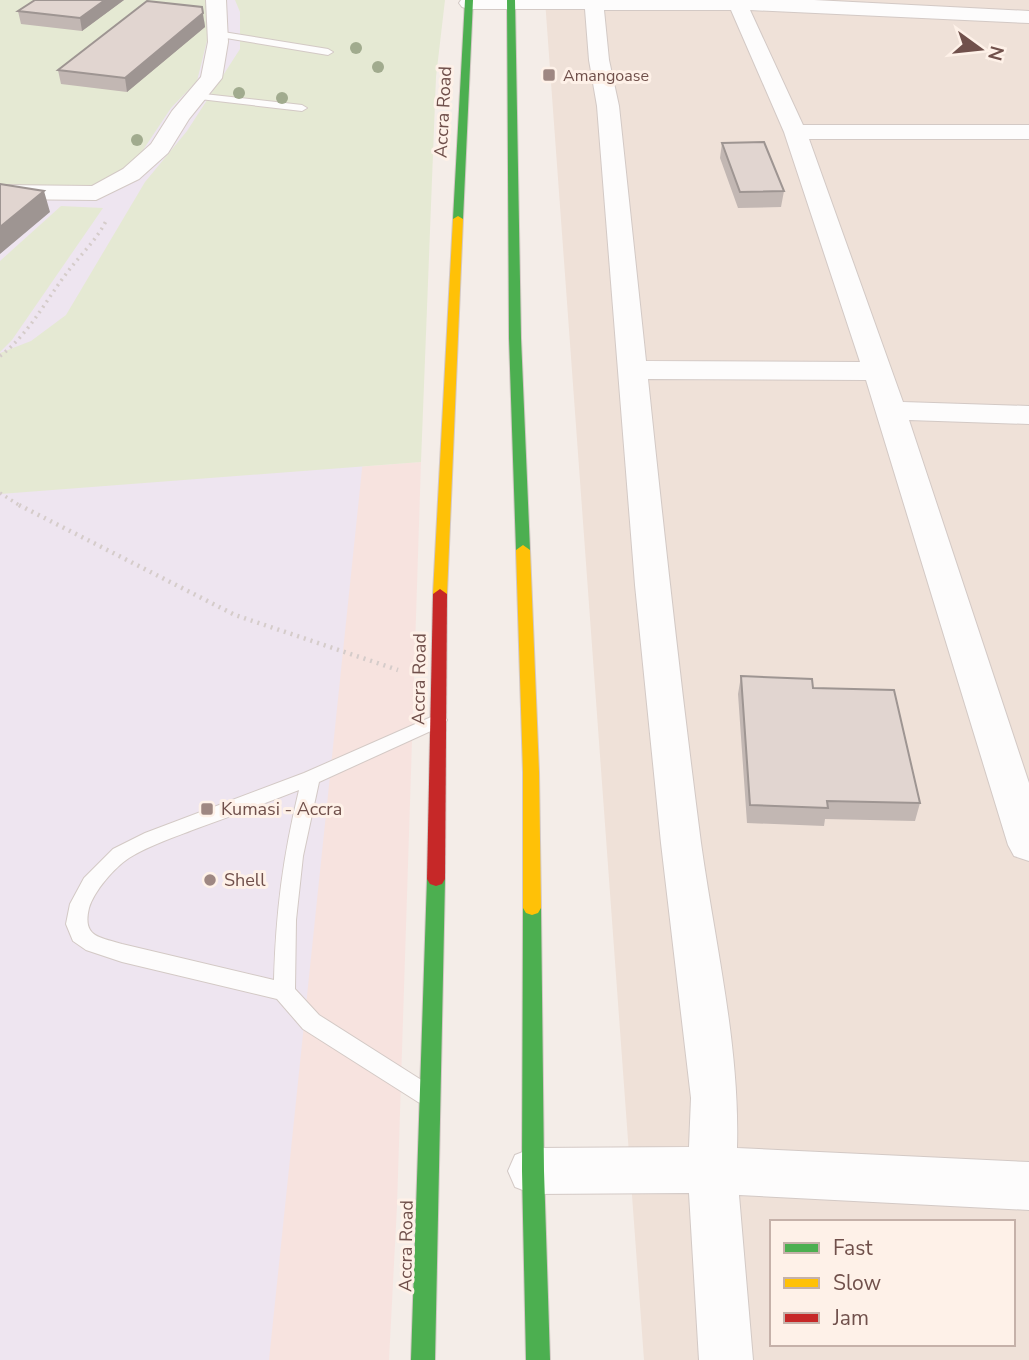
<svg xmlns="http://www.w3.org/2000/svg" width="1029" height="1360" font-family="'Nunito Sans',sans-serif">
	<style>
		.residential { fill: #efe1d8; fill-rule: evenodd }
		.commercial { fill: #f7e3df }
		.education { fill: #eee5f0 }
		.green { fill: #e5e9d3 }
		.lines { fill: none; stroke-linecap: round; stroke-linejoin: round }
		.lane-casing { stroke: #d3c9c5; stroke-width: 2 }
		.street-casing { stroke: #d3c9c5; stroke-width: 2 }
		.fast-casing { stroke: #d3c8c5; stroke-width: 2 }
		.slow-casing { stroke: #d3c8c5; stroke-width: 2 }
		.jam-casing { stroke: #d3c8c5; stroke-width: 2 }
		.path-far1 { stroke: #d5ccca; stroke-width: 3.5; stroke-dasharray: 2 4.5; stroke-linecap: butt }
		.path { stroke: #d5ccca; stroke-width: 4.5; stroke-dasharray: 2 5; stroke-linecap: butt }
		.lane { fill: #fdfcfc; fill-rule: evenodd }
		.street { fill: #fdfcfc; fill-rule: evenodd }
		.fast { fill: #4caf50; fill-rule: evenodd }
		.slow { fill: #ffc107; fill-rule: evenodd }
		.jam { fill: #c62828; fill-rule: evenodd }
		.tree { fill: #a1ab8e }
		.wall { fill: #c2b7b3 }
		.shaded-wall { fill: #9e9592 }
		.building { fill: #e1d5d0; stroke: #9e9592; stroke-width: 2 }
		.poi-dot { fill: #9e8782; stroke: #fef1e8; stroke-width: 2.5 }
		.labels { text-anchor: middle; stroke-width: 6; stroke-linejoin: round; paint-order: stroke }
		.far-poi-label { font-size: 16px; fill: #70504b; stroke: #fef1e8; text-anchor: start }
		.street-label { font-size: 18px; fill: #70504b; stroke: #fef1e8 }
		.poi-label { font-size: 18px; fill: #70504b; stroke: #fef1e8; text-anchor: start }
	</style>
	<rect width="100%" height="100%" fill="#f4ede8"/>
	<path class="residential" d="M545 0H1029V1360H644ZM772 1222H1013V1344H772Z"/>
	<path class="commercial" d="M421 462 397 1206 389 1360H0V495Z"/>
	<path class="education" d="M0 0H411L269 1360H0Z"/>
	<path class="green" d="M0 0H210L207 41 197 81 171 108 135 162 92 187 0 185Z
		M235 0H445L436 77 421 462 0 494V353L31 341 66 315 145 182 187 131 240 49V12Z
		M61 206 103 208 12 340 0 352V261Z"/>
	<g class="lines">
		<defs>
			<path id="lane" d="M217 31 328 49 333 52 328 55 214 36 212 34Z
				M195 93 302 105 307 108 302 111 191 98 190 96Z
				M438 714 444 715 447 720 444 725 319 782 303 856 296 920 295 989 319 1015 434 1088 437 1095 434 1102 426 1105 418 1102 303 1029 277 999 122 962 86 950 73 941 66 924 70 904 84 878 113 849 145 833 304 773ZM299 790C283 857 276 911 274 980L122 944C99 937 82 937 89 908 94 891 114 868 129 858 150 845 175 837 198 828 232 816 265 803 299 790Z"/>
			<path id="street" d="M206 0H226L228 42 222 78 189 119 168 153 139 179 96 200 0 199V185L92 186 123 169 151 144 172 111 201 77 208 42Z
				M461 0H814L1029 11V23L750 10 803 125H1029V139H809L903 402 1029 406V424L909 420 1029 783V861L1014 856 1008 845 866 380 648 379C664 534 681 688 701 843 715 944 740 1046 737 1148L1029 1162V1210L739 1195 753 1360H699L689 1193 533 1194 515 1187 508 1171 515 1155 533 1148 689 1147 691 1098 661 843 635 585 597 106 589 60 585 9H469L462 7 459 3ZM604 10H731L784 132 860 362 646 361 619 106 609 60Z"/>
			<path id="fast" d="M465 0H473L463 219 458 222 453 219Z
				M507 0H515L521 338 530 550 523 555 516 550 509 338Z
				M436 872 442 874 445 879 435 1360H411L427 879 430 874Z
				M532 901 538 903 541 908 544 1171 550 1360H526L522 1171 523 908 526 903Z"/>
			<path id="slow" d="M458 216 463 219 447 594 440 599 433 594 453 219Z
				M523 545 530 550 539 772 541 908 538 913 532 915 526 913 523 908V772L516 550Z"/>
			<path id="jam" d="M440 589 447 594 445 879 442 884 436 886 430 884 427 879 433 594Z"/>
		</defs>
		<use href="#lane" class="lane-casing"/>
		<use href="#street" class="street-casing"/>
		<use href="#fast" class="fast-casing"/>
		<use href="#slow" class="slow-casing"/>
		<use href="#jam" class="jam-casing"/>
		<path class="path-far1" d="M0 356C29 334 44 303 66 274 79 256 96 241 106 221
			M0 493 22 507"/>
		<path class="path" d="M19 505 235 615 398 670"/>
		<use href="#lane" class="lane"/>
		<use href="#street" class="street"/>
		<use href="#fast" class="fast"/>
		<use href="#slow" class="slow"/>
		<use href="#jam" class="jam"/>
	</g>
	<g class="tree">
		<circle cx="356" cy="48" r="6"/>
		<circle cx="378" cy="67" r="6"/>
		<circle cx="239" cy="93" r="6"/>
		<circle cx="282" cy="98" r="6"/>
		<circle cx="137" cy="140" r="6"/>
	</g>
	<path class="wall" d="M35 0H124L82 31 21 24 18 11Z
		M204 20 205 27 127 92 61 84 58 70Z
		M722 143 784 191 781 207 738 208 720 158Z
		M741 676 813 688 920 803 915 821 825 819 824 826 747 823 738 694Z"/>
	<path class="shaded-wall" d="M105 0H124L82 31 80 18Z
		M202 7 205 27 127 92 125 78Z
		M44 191 50 212 0 254V227Z"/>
	<path class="building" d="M35 0H105L80 18 18 11Z
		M147 1 202 7 203 13 125 78 58 70Z
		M764 142 784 191 740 192 722 143Z
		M0 184 44 191 0 227Z
		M741 676 812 679 813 688 894 690 920 803 827 801 828 808 750 805Z"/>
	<g class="poi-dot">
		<rect x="542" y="68" width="14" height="14" rx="3.5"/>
		<rect x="200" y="802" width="14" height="14" rx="3.5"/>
		<circle cx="210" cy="880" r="7"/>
	</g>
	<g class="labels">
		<g class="far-poi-label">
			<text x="563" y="81">Amangoase</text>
		</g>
		<g class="street-label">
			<text transform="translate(443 112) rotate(-87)" y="6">Accra Road</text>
			<text transform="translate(419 679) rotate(-89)" y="6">Accra Road</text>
			<text transform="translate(406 1246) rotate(-89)" y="6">Accra Road</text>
		</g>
		<g class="poi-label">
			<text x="221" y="815">Kumasi - Accra</text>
			<text x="224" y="886">Shell</text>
		</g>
	</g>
	<rect x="770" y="1220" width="245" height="126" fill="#fef1e8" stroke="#c5b1a9" stroke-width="2"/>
	<rect x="784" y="1243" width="35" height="10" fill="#4caf50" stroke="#c5b1a9" stroke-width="2"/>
	<text x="833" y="1255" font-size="21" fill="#70504b">Fast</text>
	<rect x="784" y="1278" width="35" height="10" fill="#ffc107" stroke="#c5b1a9" stroke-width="2"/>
	<text x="833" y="1290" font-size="21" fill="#70504b">Slow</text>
	<rect x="784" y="1313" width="35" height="10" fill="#c62828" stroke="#c5b1a9" stroke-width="2"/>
	<text x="833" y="1325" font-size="21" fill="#70504b">Jam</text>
	<g transform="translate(980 49) rotate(105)" stroke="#fef1e8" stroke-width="5" paint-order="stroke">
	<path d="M0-5L12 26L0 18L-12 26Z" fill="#70504b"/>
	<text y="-10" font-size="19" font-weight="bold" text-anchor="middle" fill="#70504b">N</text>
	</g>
</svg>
